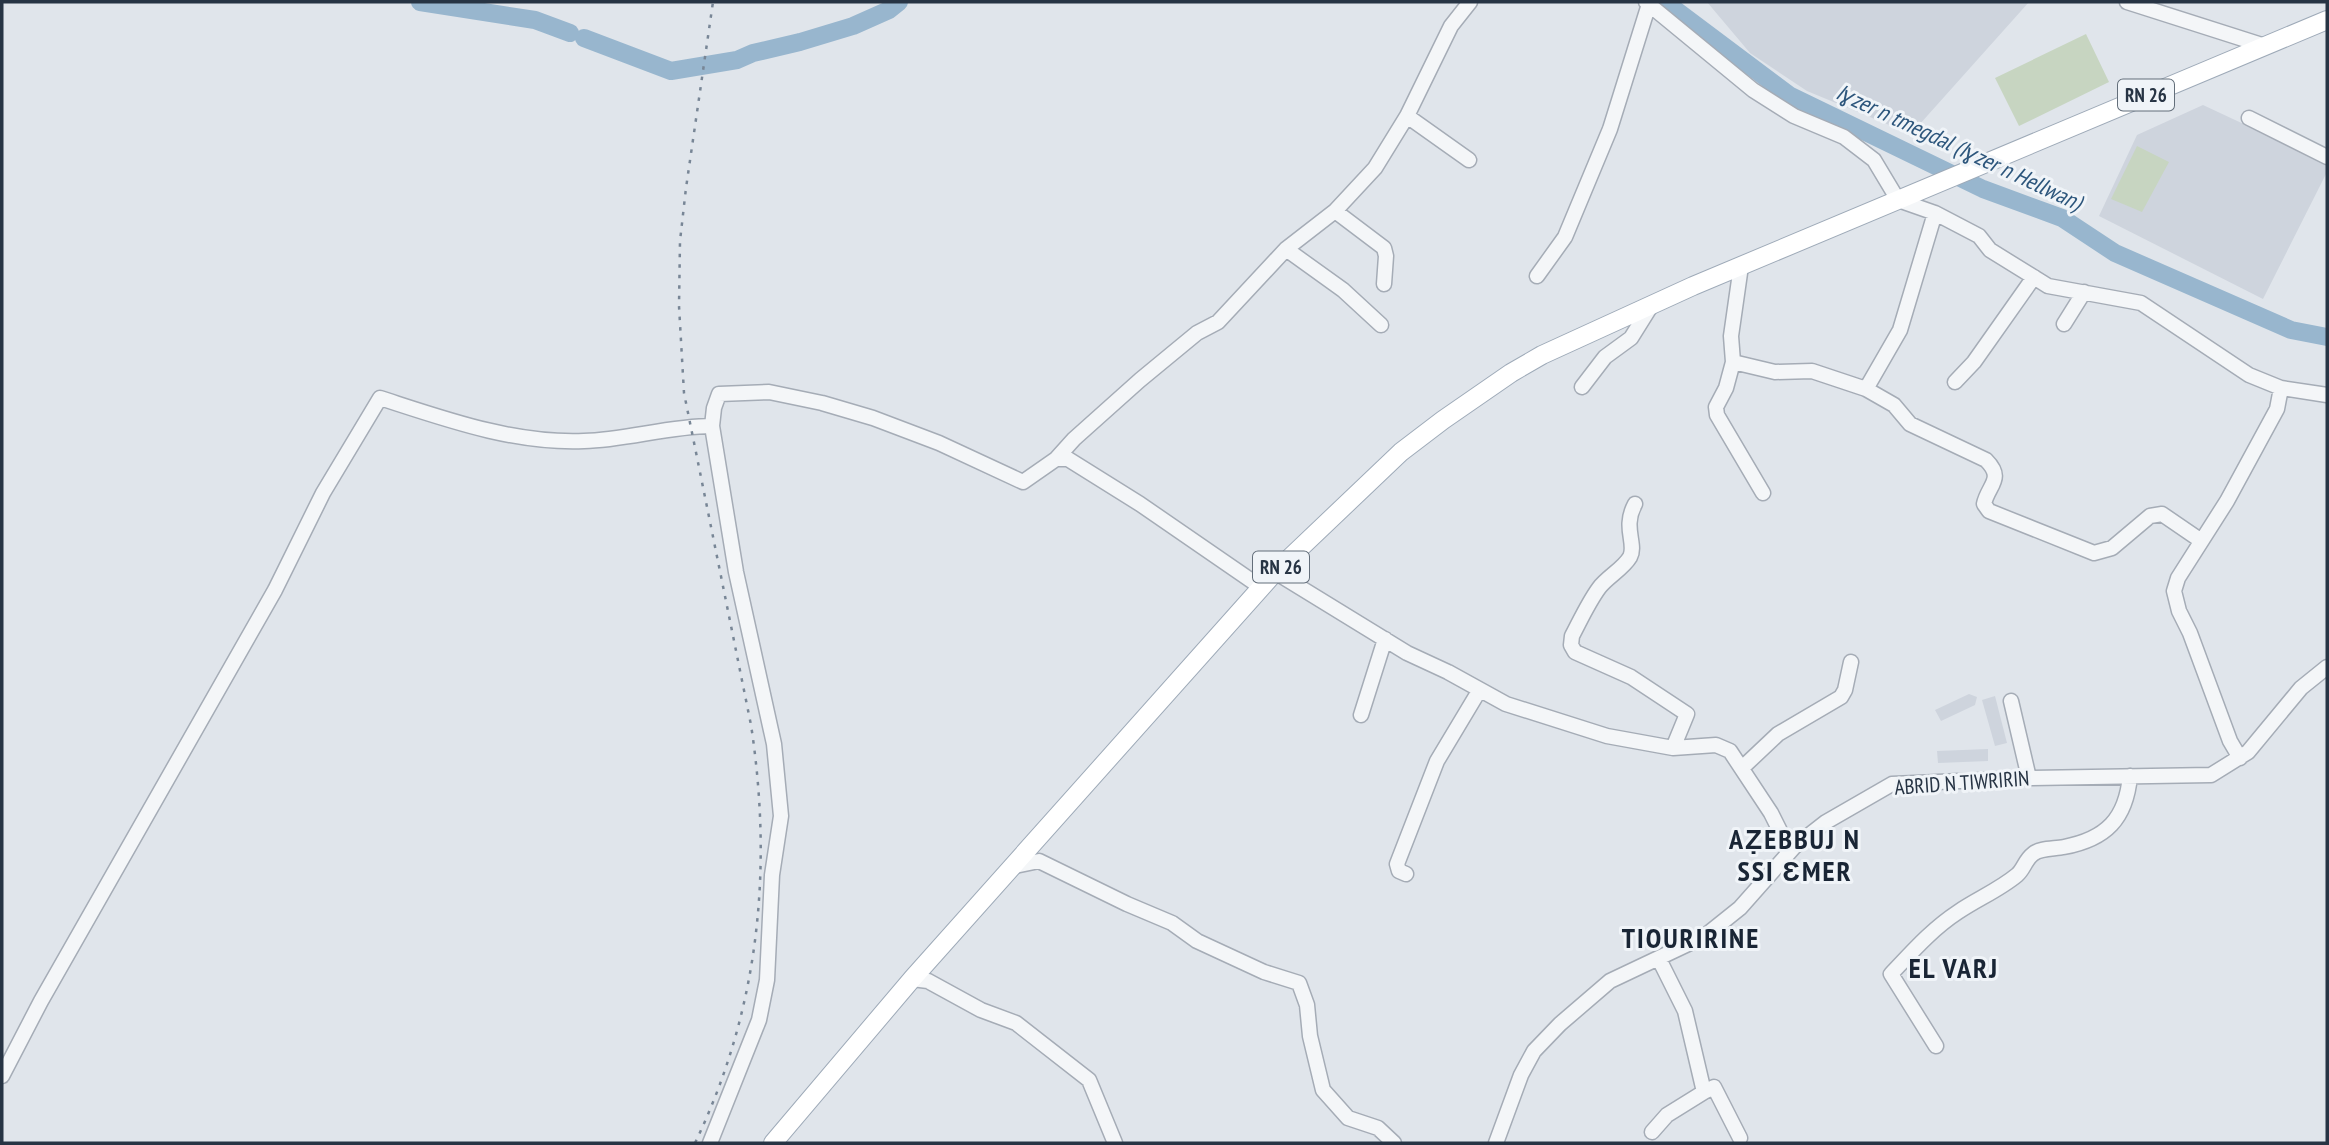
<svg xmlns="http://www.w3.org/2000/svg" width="2329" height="1145" font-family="'PT Sans Narrow',sans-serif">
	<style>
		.built { fill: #ced4dd }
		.green { fill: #c7d5c1 }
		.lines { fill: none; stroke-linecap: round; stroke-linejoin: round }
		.river { stroke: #98b6ce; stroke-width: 18 }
		.minor-casing { stroke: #a5acb6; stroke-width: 17 }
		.major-casing { stroke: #9eaab8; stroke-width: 20 }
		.minor { stroke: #f4f6f8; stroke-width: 14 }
		.major { stroke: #fff; stroke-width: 18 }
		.rail { stroke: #788696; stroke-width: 2.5; stroke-dasharray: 3.5 7; stroke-linecap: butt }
		.labels { text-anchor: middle; stroke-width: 6; stroke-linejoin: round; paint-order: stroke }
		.shield { fill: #f0f4f8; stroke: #636e7a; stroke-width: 2 }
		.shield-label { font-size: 19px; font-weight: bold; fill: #273444 }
		.street-label { font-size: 21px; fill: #273444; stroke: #f0f4f8 }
		.water-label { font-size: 23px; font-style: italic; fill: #2d567c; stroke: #f0f4f8 }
		.district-label { font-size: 28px; font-weight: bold; letter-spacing: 2px; fill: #192535; stroke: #f0f4f8 }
	</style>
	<rect width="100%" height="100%" fill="#e0e5eb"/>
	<path class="built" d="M1707 2H2029L1911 134 1807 91 1750 53Z
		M2203 105 2327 163V172L2263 299 2099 216 2137 135Z
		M1969 694 1977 697 1975 705 1941 721 1935 710Z
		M1995 696 2007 743 1995 746 1982 700Z
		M1988 749V761L1938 763 1937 751Z"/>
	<path class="green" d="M2086 34 2109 82 2019 126 1995 78Z
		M2137 146 2169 162 2142 212 2111 199Z"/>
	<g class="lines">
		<path class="river" d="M420 2 535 20 570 33
			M1665 2 1789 95 1983 189 2062 218 2115 253 2291 330 2327 337
			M584 38 671 71 737 60 753 53 800 42 853 26 889 10 899 2"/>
		<defs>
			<path id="minor" d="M1646 2 1753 90 1794 116 1844 137 1874 160 1898 200 1935 213 1979 236 1990 250 2048 286 2141 303 2249 375 2281 388 2327 395
				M2127 2 2265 46
				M1407 116 1469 160
				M2249 118 2327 157
				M1335 211 1384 248 1386 256 1384 284
				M1286 249 1343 290 1381 325
				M1741 266 1731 336 1733 362 1775 372 1812 371 1866 389 1894 405 1910 424 1986 460C2005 479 1988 485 1984 504L1989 511 2094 553 2112 548 2150 516 2162 514 2200 540
				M1537 276 1565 237 1610 129 1649 4
				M2064 324 2084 292
				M1733 362 1726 388 1716 407 1717 415 1763 493
				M1955 382 1974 362 2034 277
				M1582 387 1605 357 1631 338 1651 306
				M1866 389 1900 330 1935 213
				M1056 459 1074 439 1140 380 1197 333 1218 322 1286 249 1335 211 1375 168 1407 116 1451 26 1470 2
				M1635 504C1622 528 1637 544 1630 557 1623 569 1607 577 1599 588 1588 603 1580 621 1572 636L1571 645 1575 652 1631 677 1687 714 1673 748
				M1275 572 1407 653 1448 672 1506 704 1607 736 1673 748 1716 745 1730 751 1771 813 1790 851
				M2011 701 2029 778
				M1361 715 1385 639
				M2240 758 2230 741 2190 633 2179 611 2174 591 2178 578 2227 501 2277 409 2281 388
				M1742 768 1778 734 1841 697 1845 690 1851 662
				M1015 866 1039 861 1127 904 1172 923 1197 941 1264 972 1299 983 1307 1005 1310 1036 1323 1090 1348 1118 1378 1128 1394 1143
				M1406 874 1399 871 1397 864 1437 761 1479 691
				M912 979 928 981 981 1010 1016 1023 1089 1080 1115 1143
				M1936 1046 1891 974C1912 952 1932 929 1958 912 1977 899 1999 890 2017 875 2024 869 2025 860 2033 854 2040 848 2054 849 2064 847 2106 839 2126 819 2130 776
				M2 1076 41 1001 275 590 323 493 380 398C445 419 514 444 584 441 626 440 669 426 712 426
				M1704 1092 1714 1087 1740 1138
				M1652 1132 1667 1115 1704 1092 1685 1011 1659 959
				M710 1143 759 1020 767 980 772 875 781 816 774 744 736 572 712 426 714 408 719 394 769 392 822 403 873 418 939 443 1023 482 1056 459H1068L1140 504 1262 588
				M1496 1143 1521 1075 1534 1051 1560 1024 1610 981 1705 936 1740 908 1794 847 1826 822 1892 784 2029 778 2211 775 2248 752 2301 688 2327 667"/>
			<path id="major" d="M773 1143 912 979 1275 572 1401 452 1443 420 1511 373 1542 355 1693 286 2327 20"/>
		</defs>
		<use href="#minor" class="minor-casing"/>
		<use href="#major" class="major-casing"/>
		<use href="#minor" class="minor"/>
		<use href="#major" class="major"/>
		<path class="rail" d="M695 1143C759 1010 773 870 751 725L684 393 679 306 680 241 686 188 713 2"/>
	</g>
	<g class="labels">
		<g class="shield">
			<rect x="2118" y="79.5" width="56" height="31" rx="5"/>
			<rect x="1253" y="551.5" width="56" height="31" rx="5"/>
		</g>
		<g class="shield-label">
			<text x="2146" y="102">RN 26</text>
			<text x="1281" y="574">RN 26</text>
		</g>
		<g class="street-label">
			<text transform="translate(1962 783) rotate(-4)" y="7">ABRID N TIWRIRIN</text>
		</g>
		<g class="water-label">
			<text transform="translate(1959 147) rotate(25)" y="8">Iɣzer n tmegdal (Iɣzer n Hellwan)</text>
		</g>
		<g class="district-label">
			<text x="1795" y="849">AẒEBBUJ N<tspan x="1795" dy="32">SSI ƐMER</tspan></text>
			<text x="1691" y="948">TIOURIRINE</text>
			<text x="1954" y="978">EL VARJ</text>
		</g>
	</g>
	<rect width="2329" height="1145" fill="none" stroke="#273444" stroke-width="7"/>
</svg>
